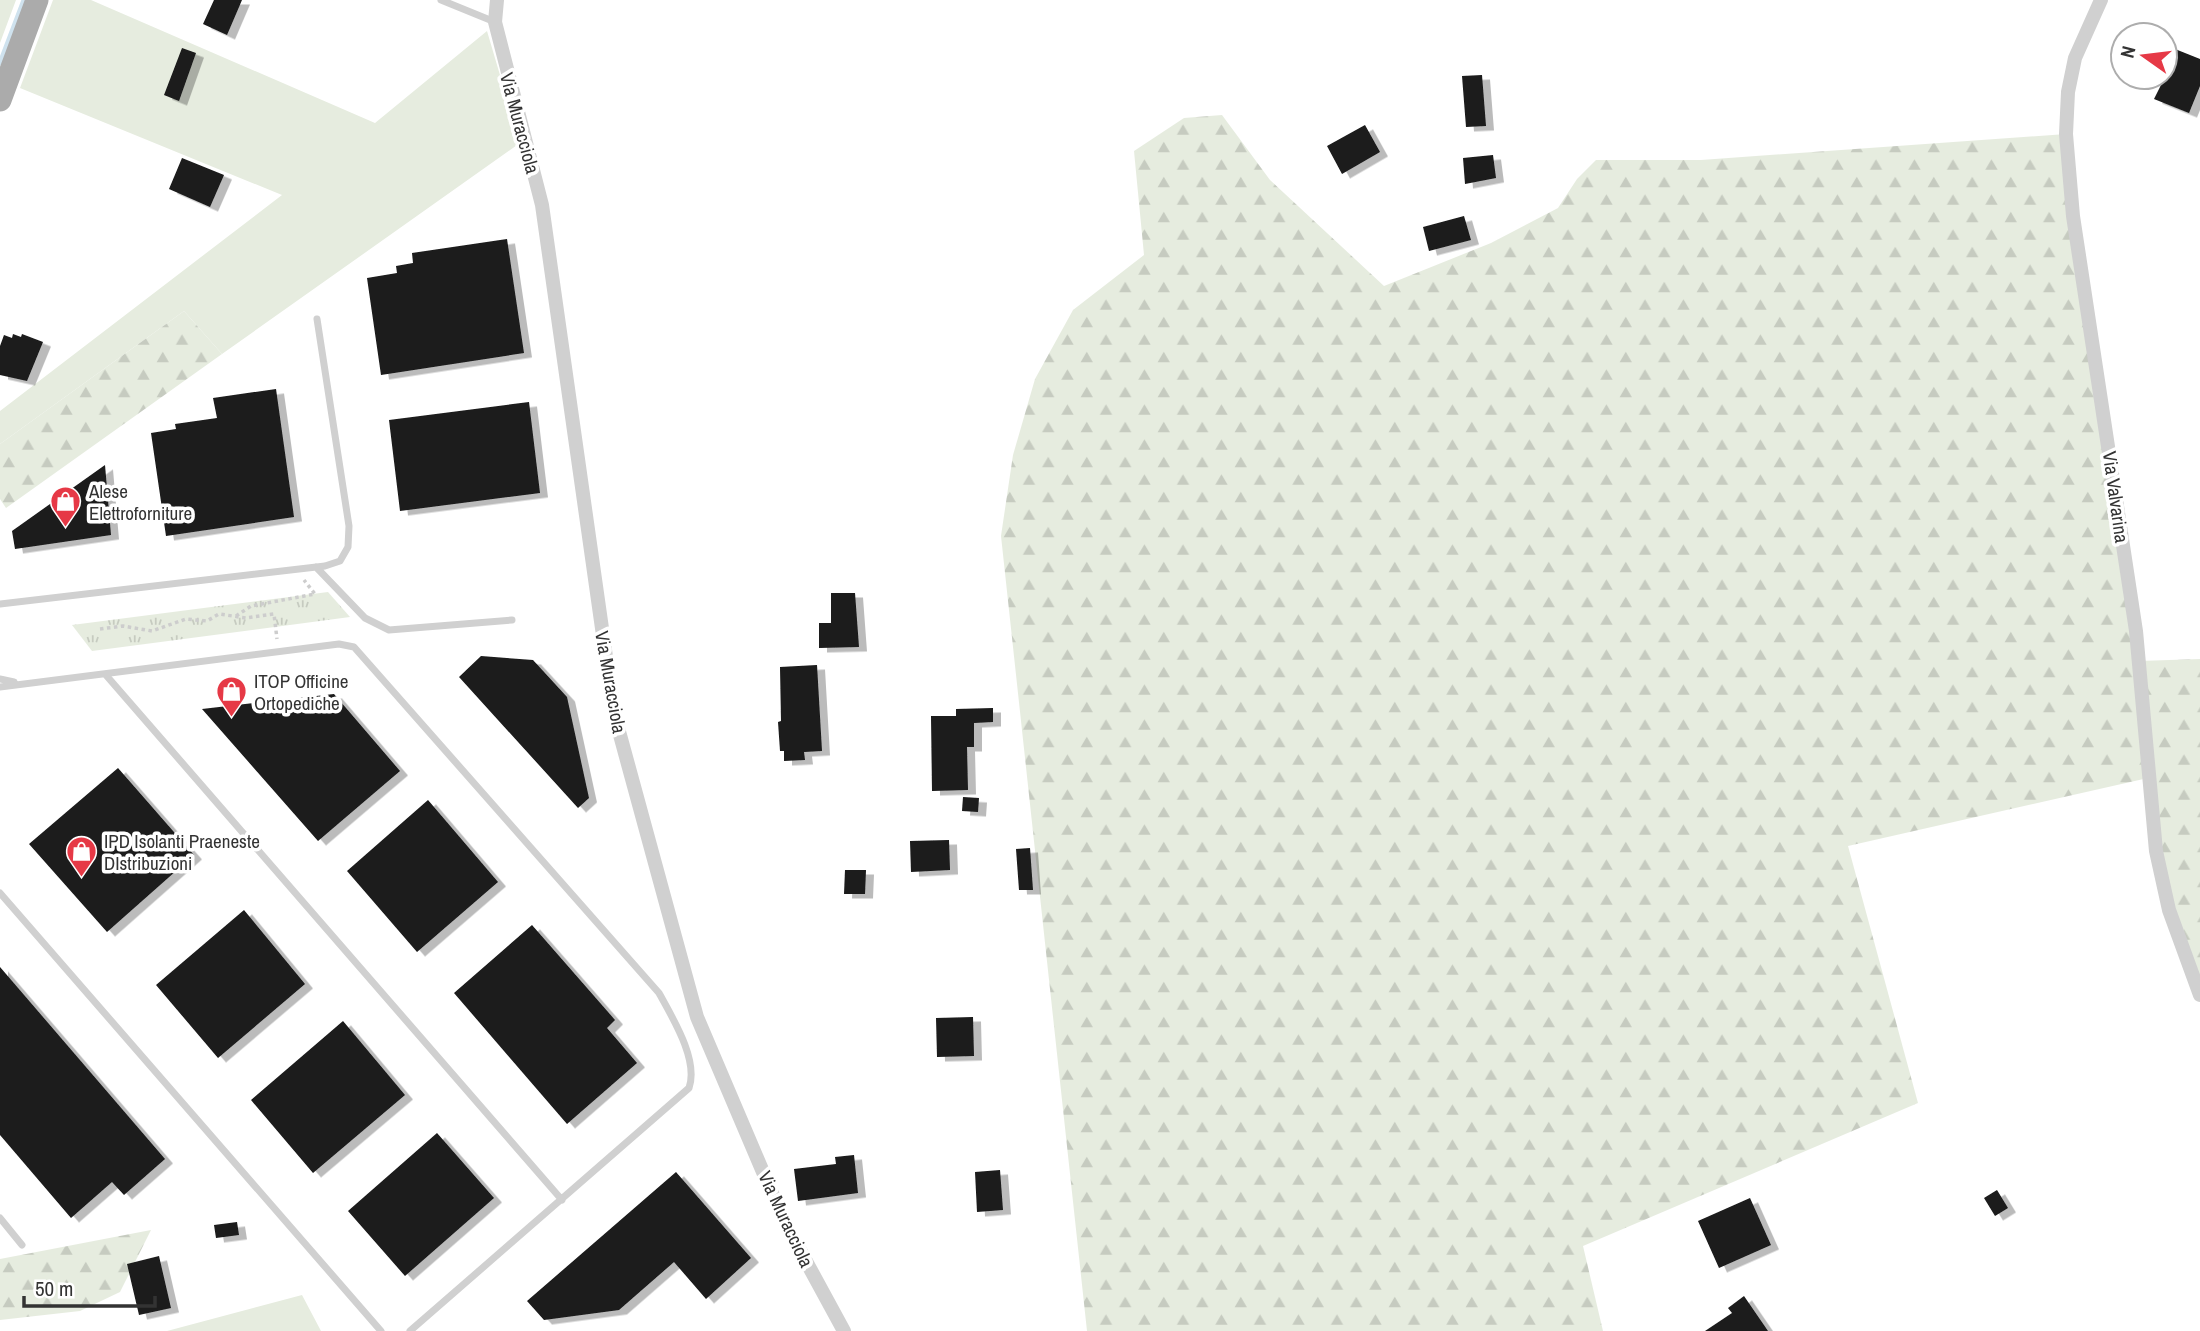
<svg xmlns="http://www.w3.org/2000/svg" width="2200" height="1331" font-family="'Archivo Narrow',sans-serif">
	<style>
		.grass { fill: #e6ecdf }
		.forest { fill: url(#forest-firs) }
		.park { fill: url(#park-tufts) }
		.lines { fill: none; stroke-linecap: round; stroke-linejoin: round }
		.stream { stroke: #cfe2ee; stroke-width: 5 }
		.building { fill: #1a1a1a; filter: url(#shadow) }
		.path { stroke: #cdcdcd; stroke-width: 3.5; stroke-dasharray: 3.5 3.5; stroke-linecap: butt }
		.lane { stroke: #d0d0d0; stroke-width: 7 }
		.street { stroke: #d0d0d0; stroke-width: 14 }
		.primary { stroke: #ababab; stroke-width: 23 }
		.labels { text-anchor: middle; stroke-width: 7; stroke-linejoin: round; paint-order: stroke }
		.street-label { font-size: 19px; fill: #333; stroke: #fff }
		.poi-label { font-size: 19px; fill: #333; stroke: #fff; text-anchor: start }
	</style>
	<defs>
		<pattern id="forest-firs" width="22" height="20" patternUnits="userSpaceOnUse" patternTransform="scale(1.75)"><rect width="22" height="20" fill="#e6ecdf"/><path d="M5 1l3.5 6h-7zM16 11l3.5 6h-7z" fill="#c6cbc0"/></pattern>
		<pattern id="park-tufts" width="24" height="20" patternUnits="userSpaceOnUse" patternTransform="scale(1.75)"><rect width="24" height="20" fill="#e6ecdf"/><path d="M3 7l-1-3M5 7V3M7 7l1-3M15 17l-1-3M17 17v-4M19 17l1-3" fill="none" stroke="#c6cbc0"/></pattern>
		<filter id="shadow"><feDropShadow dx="8" dy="4.5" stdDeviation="0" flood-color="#0004"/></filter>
	</defs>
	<rect width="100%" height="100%" fill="#fff"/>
	<path class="grass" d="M0 0H16L0 43Z
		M53 0H91L375 123 487 31 520 143 222 354 184 311 0 444V411L282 195 20 88Z
		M302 1295 321 1331H167Z"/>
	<path class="forest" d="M1222 115 1270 180 1384 286 1491 243 1558 208 1577 179 1596 160H1701L2066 134 2139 661 2200 659V995L2172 919 2148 778 1848 846 1918 1103 1583 1246 1603 1331H1087L1001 536 1013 455 1035 379 1073 310 1144 255 1134 151 1184 118Z
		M184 311 222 354 6 508 0 499V444Z
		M151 1230 120 1292 80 1311 0 1320V1259Z"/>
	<path class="park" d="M328 592 350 617 92 651 72 625Z"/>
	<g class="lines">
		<path class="stream" d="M0 63 24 0"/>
	</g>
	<path class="building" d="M214 0H242L227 35 203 24Z
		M2165 45 2200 59V86L2189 113 2154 99 2165 77Z
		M182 48 196 53 179 101 164 95Z
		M1482 75 1486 126 1466 127 1462 76Z
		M1365 125 1380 152 1342 174 1327 146Z
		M1493 155 1496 178 1465 184 1463 158Z
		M182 158 224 175 210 207 169 189Z
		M1464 216 1471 240 1429 251 1423 227Z
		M507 239 524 353 381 375 367 278 397 273 396 266 413 263 412 253Z
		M13 334 21 337 22 334 43 342 27 381 0 375V346L4 335 12 338Z
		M276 389 294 517 166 536 151 433 176 429 175 424 217 418 213 398Z
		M529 402 540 493 400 511 389 420Z
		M105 465 111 535 15 549 12 531Z
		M831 593H855L859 647 819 648V623H831Z
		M481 656 533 660 567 697 589 798 578 808 459 677Z
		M817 665 822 751 804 752 805 760 784 761V751H780L778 722 781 721 780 667Z
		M334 694 400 771 318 841 202 709Z
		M993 708V722L974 723V747H967L968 790 932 791 931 716H956V709Z
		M118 768 194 855 107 932 29 844Z
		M963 797 979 798 978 812 962 811Z
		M428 800 498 882 417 952 347 871Z
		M949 840 950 870 911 872 910 841Z
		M1030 848 1033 890H1019L1016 849Z
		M845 870H866L865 894H844Z
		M244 910 305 984 218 1058 156 985Z
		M532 925 615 1020 607 1028 637 1063 567 1124 454 993Z
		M0 967 165 1159 124 1195 112 1182 71 1218 0 1135Z
		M973 1017 974 1056 937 1057 936 1018Z
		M343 1021 405 1095 313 1173 251 1100Z
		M437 1133 494 1198 405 1276 348 1211Z
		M854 1155 858 1193 798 1201 794 1169 836 1164 835 1157Z
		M1000 1170 1003 1210 977 1212 975 1172Z
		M676 1172 751 1258 706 1299 674 1262 619 1310 544 1320 527 1301Z
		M1997 1190 2008 1208 1995 1216 1984 1198Z
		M1750 1198 1771 1245 1719 1268 1698 1221Z
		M237 1222 239 1235 216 1238 214 1225Z
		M159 1256 171 1308 139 1315 127 1264Z
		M1744 1296 1768 1331H1705L1732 1313 1728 1308Z"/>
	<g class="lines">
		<path class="path" d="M236 616 251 606 315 594 304 580
			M100 629 123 626 152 631 186 619 207 621 219 614 246 618 274 614 277 639"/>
		<path class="lane" d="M441 0 495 22
			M316 567 365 618 389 630 512 620
			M0 604 325 566 340 561 348 547 349 526 317 319
			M105 674 562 1200
			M0 679 14 682
			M0 687 339 644 354 647 659 993C672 1017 699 1060 689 1088L410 1331
			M0 893 381 1331
			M0 1218 22 1245"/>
		<path class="street" d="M497 0 495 22 542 205 614 713 697 1017 783 1219 844 1331
			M2101 0 2075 58 2068 92 2066 134 2073 216 2136 631 2156 851 2169 910 2200 995"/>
		<path class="primary" d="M0 100 37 0"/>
	</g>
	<defs>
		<symbol id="shop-pin" viewBox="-11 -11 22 30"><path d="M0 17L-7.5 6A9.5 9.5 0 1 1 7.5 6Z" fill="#e63946" stroke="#fff"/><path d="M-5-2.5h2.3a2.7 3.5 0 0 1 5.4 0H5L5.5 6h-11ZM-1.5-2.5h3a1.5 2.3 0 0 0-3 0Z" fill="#fff"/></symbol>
	</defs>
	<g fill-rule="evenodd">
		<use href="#shop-pin" x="48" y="484" width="35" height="47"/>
		<use href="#shop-pin" x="214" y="674" width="35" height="47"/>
		<use href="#shop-pin" x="64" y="834" width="35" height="47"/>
	</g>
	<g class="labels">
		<g class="street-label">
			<text transform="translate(520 123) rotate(75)" y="7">Via Muracciola</text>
			<text transform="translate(2116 497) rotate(82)" y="7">Via Valvarina</text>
			<text transform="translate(611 682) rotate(80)" y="7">Via Muracciola</text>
			<text transform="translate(786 1219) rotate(65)" y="7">Via Muracciola</text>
		</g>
		<g class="poi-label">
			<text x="89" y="498">Alese<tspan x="89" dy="22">Elettroforniture</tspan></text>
			<text x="254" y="688">ITOP Officine<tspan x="254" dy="22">Ortopediche</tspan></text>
			<text x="104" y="848">IPD Isolanti Praeneste<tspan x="104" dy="22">DIstribuzioni</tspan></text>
		</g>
	</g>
	<g transform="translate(2144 56) rotate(284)"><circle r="33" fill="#ffffff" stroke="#adadad" stroke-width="2"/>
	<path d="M0-5L12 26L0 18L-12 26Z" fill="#e63946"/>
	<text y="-10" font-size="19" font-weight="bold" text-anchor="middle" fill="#333333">N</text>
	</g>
	<path d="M24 1296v10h131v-10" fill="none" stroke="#333333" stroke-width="3.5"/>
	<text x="35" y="1296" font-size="21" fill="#333333" stroke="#ffffff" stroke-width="5" paint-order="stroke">50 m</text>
</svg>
